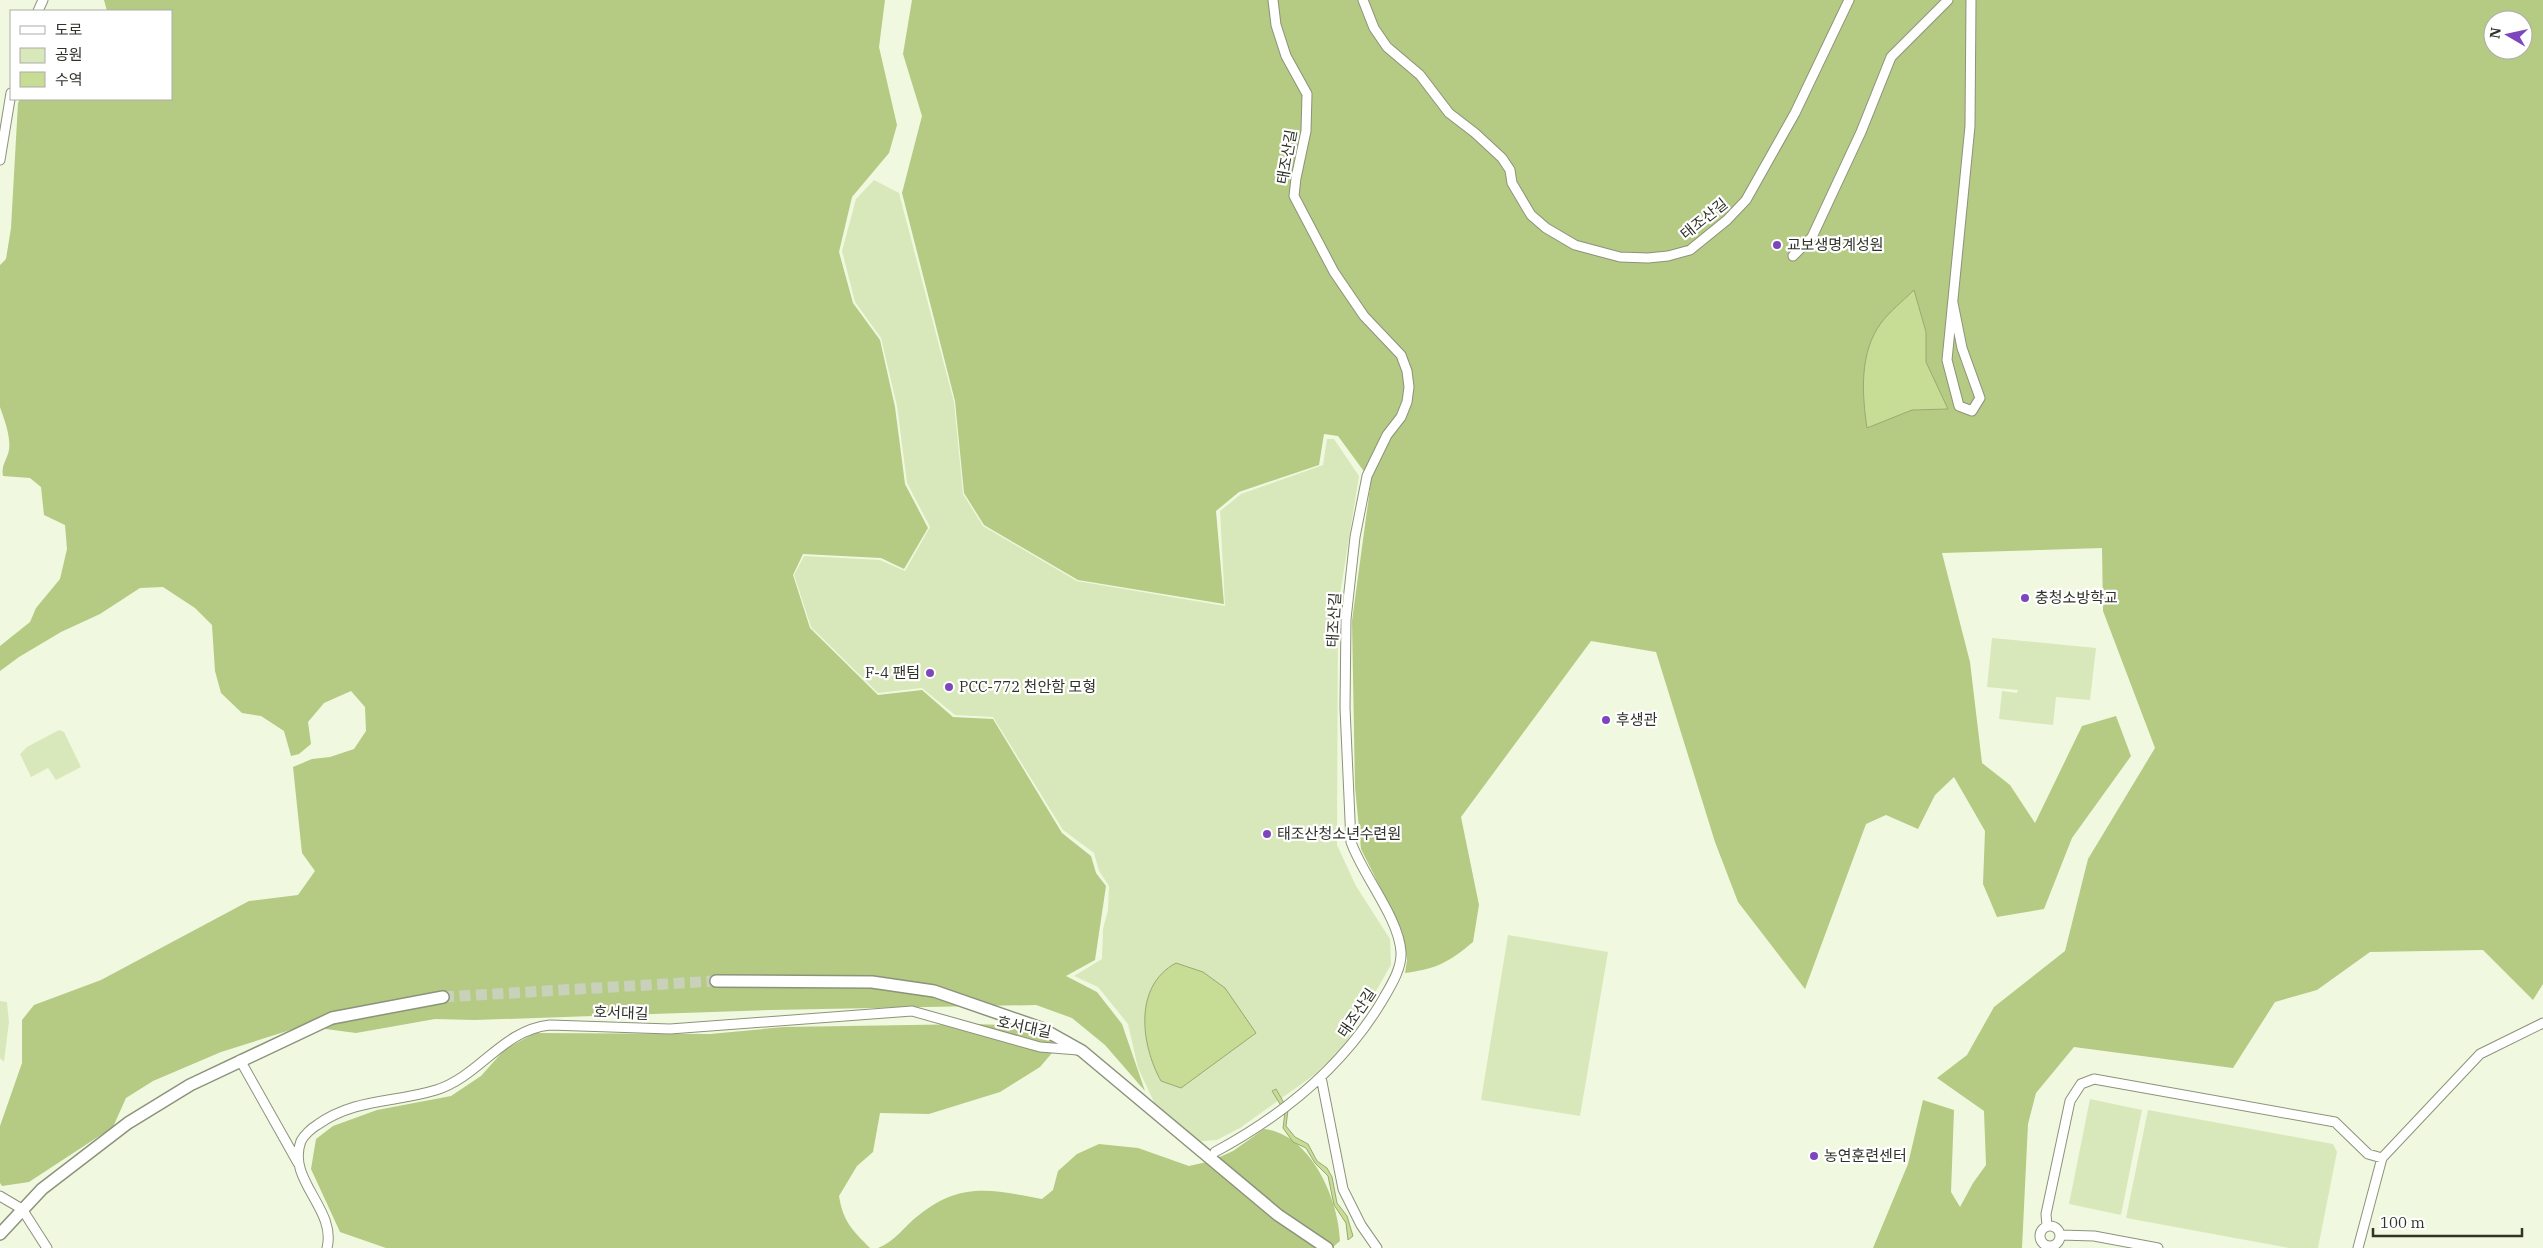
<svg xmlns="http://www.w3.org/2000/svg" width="2543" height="1248" font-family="'IBM Plex Serif','Noto Sans KR',serif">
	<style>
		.green { fill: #d9e8ba }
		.forest { fill: #b5ca83; fill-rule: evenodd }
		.water { fill: #c7dc94; stroke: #9aa974 }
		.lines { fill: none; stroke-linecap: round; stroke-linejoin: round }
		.tertiary-tunnel { stroke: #cad1bb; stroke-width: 11; stroke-dasharray: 11 5.5; stroke-linecap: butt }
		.minor-casing { stroke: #8c937b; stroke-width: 11 }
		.tertiary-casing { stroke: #8c937b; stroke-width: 14 }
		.minor { stroke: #fff; stroke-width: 9 }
		.tertiary { stroke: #fff; stroke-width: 11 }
		.poi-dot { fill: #7d46bc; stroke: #fff; stroke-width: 2 }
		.labels { text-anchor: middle; stroke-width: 4.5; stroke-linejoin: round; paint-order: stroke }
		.street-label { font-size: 15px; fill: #303329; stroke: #fff }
		.poi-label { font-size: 15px; fill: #303329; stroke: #fff; text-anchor: start }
	</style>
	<rect width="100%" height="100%" fill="#f0f9df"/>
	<path class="green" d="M874 180 899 193 954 402 963 494 983 526 1077 581 1225 606 1220 511 1241 494 1323 465 1327 439H1334L1359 476 1338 607 1337 845 1356 886 1390 939 1391 965 1343 1048 1314 1075 1240 1128 1217 1140 1191 1142 1168 1132 1138 1068 1128 1024 1098 987 1074 976 1102 959 1103 929 1108 910 1109 886 1099 871 1094 853 1063 830 993 717 955 715 922 688 878 693 811 627 794 575 804 556 880 560 905 571 930 527 907 483 897 406 881 338 855 302 842 251 856 199Z
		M1992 638 2096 648 2090 700 2056 697 2053 725 1999 719 2002 691 2017 693 2018 690 1987 687Z
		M59 730 64 732 81 767 56 780 48 768 31 777 20 754 27 747Z
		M1508 935 1608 952 1580 1116 1481 1100Z
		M0 1001 7 1002 9 1022 4 1062 0 1058Z
		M2090 1099 2142 1110 2121 1215 2069 1204Z
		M2148 1110 2333 1144 2337 1152 2318 1248H2289L2126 1218Z"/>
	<path class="forest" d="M104 0H885L879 47 897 125 889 153 852 197 839 252 853 303 880 340 895 407 905 484 928 528 904 569 881 558 803 554 793 575 810 628 878 695 922 690 953 717 993 719 1062 833 1091 856 1096 873 1106 886 1095 960 1066 976 1097 992 1122 1024 1145 1091 1105 1045 1072 1018 1036 1005 770 1010 475 1020 435 1019 356 1033 303 1026 221 1052 153 1081 126 1098 113 1127 29 1182 2 1186 0 1183V1126L22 1063V1020L34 1005 101 980 249 901 298 895 315 871 302 853 293 767 312 759 330 757 354 749 366 731 365 707 351 691 324 703 308 722 311 744 299 754 291 756 284 731 261 716 242 713 221 693 215 671 212 625 195 608 163 587 140 588 100 614 61 632 19 657 0 671V646L30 622 36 608 60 579 67 549 65 525 44 515 41 487 30 478 3 476C1 465 7 460 9 450 11 436 4 419 0 407V265L6 259 11 228 18 103 20 99H171V11H107Z
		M912 0H2543V984L2533 1000 2483 950 2370 952 2317 990 2275 1002 2233 1068 2074 1047 2036 1093 2028 1124 2022 1248H1873L1908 1164 1923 1100 1954 1110 1951 1192 1960 1207 1973 1183 1986 1165 1984 1111 1937 1078 1967 1055 1994 1007 2065 951 2088 859 2155 748 2103 611 2102 548 1942 553 1970 662 1982 763 2010 785 2035 823 2082 726 2116 716 2131 756 2072 838 2044 909 1997 917 1983 884 1985 831 1954 777 1935 795 1918 829 1886 815 1866 824 1805 989 1738 902 1715 842 1656 652 1591 641 1461 817 1479 905 1473 942C1449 962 1437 969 1405 973L1407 960 1402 931 1361 849 1355 787 1352 621 1371 481 1338 436 1324 434 1319 465 1239 492 1216 511 1224 604 1078 580 984 525 964 493 955 401 902 193 922 116 903 54ZM2493 20H2523V50H2493ZM1913 290 1926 332V362L1947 409 1912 410Z
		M974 1024 1033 1026 1052 1034V1053L1040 1067 1000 1092 929 1114 880 1113 873 1152 857 1166 839 1196C843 1221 852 1230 870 1248H386L340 1232 311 1169 316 1139 333 1126 377 1110 451 1096 481 1076 505 1049 535 1033 710 1034 784 1027Z
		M1264 1129C1311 1134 1339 1200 1340 1241L1332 1248H878C895 1242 904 1226 919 1215 961 1181 993 1190 1042 1199L1053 1190 1058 1171 1077 1154 1099 1144 1138 1148 1189 1166 1211 1161 1233 1151Z"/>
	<path class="water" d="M1914 290 1926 332V362L1948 409 1912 410 1867 428C1862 394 1859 353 1881 323 1890 311 1903 301 1914 290Z
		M1176 963 1203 972 1225 988 1256 1033 1181 1088 1161 1081C1141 1045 1133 986 1176 963Z
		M1276 1089 1288 1110 1286 1126 1295 1137 1308 1144 1317 1161 1327 1168 1332 1177 1337 1203 1347 1216 1353 1236 1348 1240 1346 1223 1334 1205 1328 1176 1315 1163 1306 1148 1293 1142 1283 1128 1285 1112 1272 1091Z"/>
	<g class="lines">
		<path class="tertiary-tunnel" d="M443 997 716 981"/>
		<defs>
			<path id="minor" d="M1363 0 1374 28 1387 47 1420 75 1449 113 1475 133 1502 158 1510 170 1512 183 1531 215 1546 228 1575 245 1620 257 1648 258 1668 256 1690 250 1727 220 1746 200 1795 113 1849 0
				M38 11 43 0
				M0 160 11 93
				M1793 256 1812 237 1861 132 1891 57 1948 0
				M1953 303 1962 348 1980 398 1972 411 1959 406 1947 360 1970 126 1971 0
				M240 1060 298 1163
				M1321 1077 1343 1189 1361 1225 1377 1248
				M1215 1152C1282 1116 1343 1066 1382 1001 1390 987 1402 969 1401 952 1399 918 1363 876 1351 842L1345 708 1346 619 1355 537 1367 476 1387 435 1401 417 1407 402 1409 387 1407 371 1401 355 1364 316 1334 272 1294 196 1296 178 1306 131 1307 94 1286 56 1276 25 1273 0
				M0 1196 22 1209 47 1248
				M2040 1236a10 10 0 1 1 20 0a10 10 0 1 1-20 0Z
				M2047 1226 2046 1214 2070 1101 2081 1084 2094 1079 2335 1122 2368 1154 2382 1158
				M2060 1235 2094 1236 2158 1248
				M327 1248C337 1209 286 1180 301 1141 304 1135 312 1128 317 1125 355 1098 394 1103 436 1090 480 1076 502 1030 550 1025L670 1029 912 1011 1040 1047 1078 1050
				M2358 1248 2382 1158 2480 1054 2543 1023"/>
			<path id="tertiary" d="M716 981 872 982 934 991 1041 1028 1082 1051 1278 1215 1327 1248
				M0 1234 42 1189 128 1123 190 1085 332 1018 443 997"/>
		</defs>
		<use href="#minor" class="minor-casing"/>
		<use href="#tertiary" class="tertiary-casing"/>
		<use href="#minor" class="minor"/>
		<use href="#tertiary" class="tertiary"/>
	</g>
	<g class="poi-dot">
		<circle cx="1777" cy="245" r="5"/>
		<circle cx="2025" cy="598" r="5"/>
		<circle cx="930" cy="673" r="5"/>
		<circle cx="949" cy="687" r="5"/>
		<circle cx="1606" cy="720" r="5"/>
		<circle cx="1267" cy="834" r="5"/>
		<circle cx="1814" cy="1156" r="5"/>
	</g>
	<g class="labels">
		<g class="street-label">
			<text transform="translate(1287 157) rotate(-80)" y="5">태조산길</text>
			<text transform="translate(1704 219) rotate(-39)" y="5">태조산길</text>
			<text transform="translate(1334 620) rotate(-87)" y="5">태조산길</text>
			<text transform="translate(621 1013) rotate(2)" y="5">호서대길</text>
			<text transform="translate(1357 1013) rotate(-56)" y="5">태조산길</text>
			<text transform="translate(1024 1027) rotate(12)" y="5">호서대길</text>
		</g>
		<g class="poi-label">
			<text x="1787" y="250">교보생명계성원</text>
			<text x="2035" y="603">충청소방학교</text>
			<text x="920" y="678" text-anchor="end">F-4 팬텀</text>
			<text x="959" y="692">PCC-772 천안함 모형</text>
			<text x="1616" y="725">후생관</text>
			<text x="1277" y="839">태조산청소년수련원</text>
			<text x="1824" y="1161">농연훈련센터</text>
		</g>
	</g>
	<rect x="10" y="10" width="162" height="90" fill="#ffffff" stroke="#acada9"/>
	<rect x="20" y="26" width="25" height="8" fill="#ffffff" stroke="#acada9"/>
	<text x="55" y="35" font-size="15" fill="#303329">도로</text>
	<rect x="20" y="48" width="25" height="15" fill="#d9e8ba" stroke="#acada9"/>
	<text x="55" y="60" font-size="15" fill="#303329">공원</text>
	<rect x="20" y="72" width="25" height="15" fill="#c7dc94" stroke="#acada9"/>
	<text x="55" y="85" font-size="15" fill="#303329">수역</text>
	<g transform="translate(2508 35) rotate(279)"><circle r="24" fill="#ffffff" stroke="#acada9"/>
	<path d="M0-4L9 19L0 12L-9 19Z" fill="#7d46bc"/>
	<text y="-8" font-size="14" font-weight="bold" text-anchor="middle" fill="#303329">N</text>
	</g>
	<path d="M2373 1228v8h149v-8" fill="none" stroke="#303329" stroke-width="2.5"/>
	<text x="2380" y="1228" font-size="15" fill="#303329" stroke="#ffffff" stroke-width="4" paint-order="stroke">100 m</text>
</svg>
